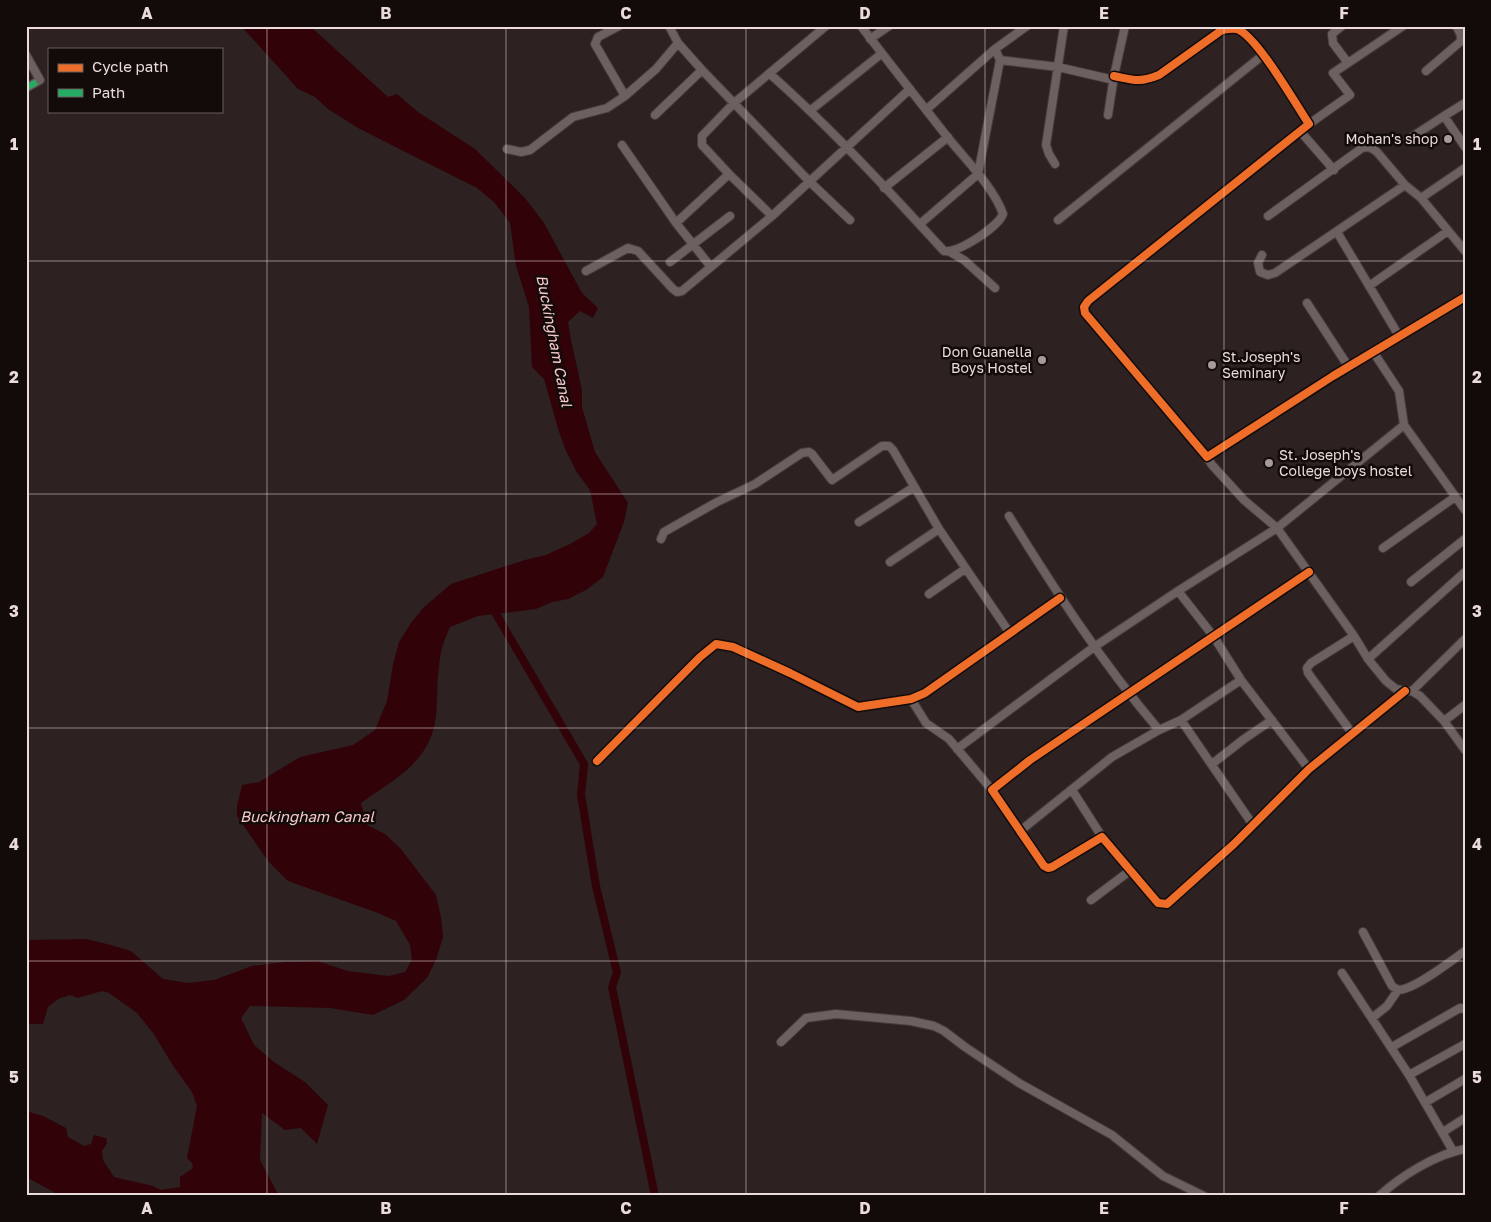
<svg xmlns="http://www.w3.org/2000/svg" width="1491" height="1222" font-family="'Golos Text',sans-serif">
	<style>
		.water { fill: #310309 }
		.lines { fill: none; stroke-linecap: round; stroke-linejoin: round }
		.canal { stroke: #310309; stroke-width: 8 }
		.minor-casing { stroke: #473c3c; stroke-width: 10 }
		.minor { stroke: #6c6060; stroke-width: 8 }
		.quiet { stroke: #26ab63; stroke-width: 6; stroke-dasharray: 12 6; stroke-linecap: butt }
		.cycleway-casing { stroke: #130a0a; stroke-width: 11 }
		.cycleway { stroke: #ee6e29; stroke-width: 8 }
		.grid { fill: none; stroke: #ebdbdb; stroke-width: 1; stroke-opacity: 0.55 }
		.poi-dot { fill: #a89a9a; stroke: #130a0a; stroke-width: 2 }
		.labels { text-anchor: middle; stroke-width: 5; stroke-linejoin: round; paint-order: stroke }
		.poi-label { font-size: 14px; fill: #ebdbdb; stroke: #130a0a; text-anchor: end }
		.water-label { font-size: 15px; font-style: italic; fill: #f8c9ca; stroke: #130a0a }
		.neatline { fill: none; stroke: #ebdbdb; stroke-width: 2 }
		.grid-label { font-size: 16px; text-anchor: middle; font-weight: bold; fill: #ebdbdb }
	</style>
	<rect width="100%" height="100%" fill="#2d2121"/>
	<path class="water" d="M241 26H310L388 97 397 94 418 112 475 149 525 198 544 223 582 293 598 308 593 318 580 311 568 322 571 340 582 390V407L595 452 628 503 624 522 603 577 586 590 568 599 552 602 536 609 478 616 450 627C444 640 440 652 439 667 434 705 444 732 413 764 401 777 376 792 361 803L367 825 385 834 401 849 436 895 441 917 443 937 436 960 427 978 404 1000 373 1015 330 1008 250 1006 241 1018 254 1045 274 1062 305 1082 328 1105 317 1144 301 1128 285 1130 262 1113 260 1160 279 1196H61L26 1177V1111L43 1116 66 1128 68 1137 84 1146 91 1144 94 1135 106 1138 107 1143 102 1151 103 1160 114 1177 153 1186 161 1190 180 1187V1177L193 1168 192 1163 187 1158 197 1106 192 1092 174 1067 153 1033 137 1013 109 993 102 991 78 998 70 995 58 999 48 1007 43 1024H26V940L86 939 111 945 131 951 163 979 188 983 214 980 252 966 286 962 317 961 348 971 389 976 405 972 412 960 410 945 396 921 378 913 288 881 268 861 237 816V806L242 785 259 782 300 757 353 745 375 730 387 701 393 665 399 642 411 623 423 608 451 584 525 560 546 555 570 544 589 533 597 524 590 490 576 471 566 451 559 432 544 379 532 367 529 307 516 266 510 223 494 202 477 188 358 128 328 109 315 97 298 89Z"/>
	<g class="lines">
		<path class="canal" d="M492 607 584 764 581 795 596 886 617 973 612 987 655 1196"/>
		<defs>
			<path id="minor" d="M619 26 598 37 595 44 625 96
				M669 26 678 43 702 70 809 181 850 220
				M870 39 889 26
				M26 55 40 80 26 88
				M1000 60 1058 67 1114 80
				M1348 63 1403 26
				M1426 71 1460 42C1463 36 1459 31 1456 26
				M770 74C832 129 888 190 944 251 959 253 998 227 1003 214 994 188 966 160 949 139 919 101 890 64 861 26
				M1114 76C1134 80 1139 83 1159 75L1222 30C1227 29 1232 28 1237 29 1257 36 1296 105 1309 124L1088 301 1084 307 1085 313 1207 457 1333 376 1465 297
				M1465 103 1444 116 1465 147
				M927 109 995 49 1027 26
				M811 110 881 54
				M655 115 702 70
				M1108 115 1114 76 1125 26
				M1309 124 1350 95 1333 73 1348 63 1333 43 1332 34 1342 26
				M1300 131 1334 170
				M1407 140 1444 116
				M622 145 676 223 729 174 772 216
				M507 149 521 152 530 150 573 117 607 108 625 96 656 69 678 43
				M1055 164 1049 154 1046 145 1064 26
				M1465 168 1421 198 1465 251
				M729 174 702 145V136L734 103 826 26
				M884 188 948 137
				M1268 216 1362 148C1368 146 1372 148 1377 152L1405 185 1421 198
				M1058 220 1263 55
				M676 223 711 267
				M920 224 978 174 1000 60 995 49
				M1337 232 1399 336
				M950 252 964 260 995 288
				M1262 255 1258 263 1260 272 1268 275 1275 273 1405 185
				M670 262 730 216
				M586 271 628 248 638 251 673 289 677 292 682 291 772 216 910 89
				M1369 286 1448 231
				M1307 303 1348 366
				M1374 353 1399 391 1404 425 1465 510
				M1207 457 1212 465 1244 500 1277 528 1354 636 1368 659 1386 681 1396 689 1405 691H1412L1420 696 1444 721 1465 705
				M1009 516C1055 590 1102 663 1159 730
				M859 522 914 487
				M661 539 664 532 717 502 755 484 802 453 809 452 812 454 832 480 882 446H889L893 450 939 529 1009 632
				M1383 548 1455 497
				M890 562 939 529
				M1309 572 1030 760 992 790 1044 866 1048 868 1052 867 1102 837 1158 903 1167 904 1234 844 1309 769 1405 691
				M1411 582 1465 539
				M1178 591 1214 637 1241 680 1309 769
				M929 594 965 569
				M1368 659 1465 572
				M1241 680 1181 720 1253 825
				M1412 691 1465 639
				M911 699 926 723 949 739 992 790
				M1444 721 1465 750
				M1352 733 1308 673 1307 668 1311 663 1354 636
				M957 749 1094 647 1178 591 1277 528 1404 425
				M597 761 700 657 716 644 733 647 790 673 858 707 911 699 925 693 1060 598
				M1212 764 1244 739 1272 720
				M1072 790 1102 837
				M1020 831 1112 757 1159 730 1181 720
				M1091 900 1131 870
				M1363 932 1392 986 1398 990C1414 990 1451 961 1465 951
				M1342 973 1409 1075 1453 1151
				M1372 1018 1387 1006 1398 990
				M781 1042 806 1018 836 1014 911 1021 934 1026 944 1031 965 1047 1019 1083 1112 1135 1163 1176 1204 1196
				M1392 1047 1460 1008 1465 1009
				M1409 1075 1465 1044
				M1426 1102 1465 1079
				M1443 1132 1465 1118
				M1379 1196C1401 1176 1436 1154 1465 1149"/>
		</defs>
		<use href="#minor" class="minor-casing"/>
		<use href="#minor" class="minor"/>
		<path class="quiet" d="M26 88 40 80"/>
		<defs>
			<path id="cycleway" d="M1114 76C1134 80 1139 83 1159 75L1222 30C1227 29 1232 28 1237 29 1257 36 1296 105 1309 124L1088 301 1084 307 1085 313 1207 457 1333 376 1465 297
				M1309 572 1030 760 992 790 1044 866 1048 868 1052 867 1102 837 1158 903 1167 904 1234 844 1309 769 1405 691
				M597 761 700 657 716 644 733 647 790 673 858 707 911 699 925 693 1060 598"/>
		</defs>
		<use href="#cycleway" class="cycleway-casing"/>
		<use href="#cycleway" class="cycleway"/>
	</g>
	<path class="grid" d="M267 26V1196M506 26V1196M746 26V1196M985 26V1196M1224 26V1196M26 261H1465M26 494H1465M26 728H1465M26 961H1465"/>
	<g class="poi-dot">
		<circle cx="1448" cy="139" r="5"/>
		<circle cx="1042" cy="360" r="5"/>
		<circle cx="1212" cy="365" r="5"/>
		<circle cx="1269" cy="463" r="5"/>
	</g>
	<g class="labels">
		<g class="poi-label">
			<text x="1438" y="144">Mohan's shop</text>
			<text x="1032" y="357">Don Guanella<tspan x="1032" dy="16">Boys Hostel</tspan></text>
			<text x="1222" y="362" text-anchor="start">St.Joseph's<tspan x="1222" dy="16">Seminary</tspan></text>
			<text x="1279" y="460" text-anchor="start">St. Joseph's<tspan x="1279" dy="16">College boys hostel</tspan></text>
		</g>
		<g class="water-label">
			<text transform="translate(554 341) rotate(79)" y="5">Buckingham Canal</text>
			<text x="307" y="822">Buckingham Canal</text>
		</g>
	</g>
	<rect width="1491" height="1222" fill="none" stroke="#130a0a" stroke-width="55"/>
	<rect x="48" y="48" width="175" height="65" fill="#130a0a" stroke="#695e5e"/>
	<rect x="58" y="64" width="25" height="8" fill="#ee6e29" stroke="#695e5e"/>
	<text x="92" y="72" font-size="15" fill="#ebdbdb">Cycle path</text>
	<rect x="58" y="89" width="25" height="8" fill="#26ab63" stroke="#695e5e"/>
	<text x="92" y="98" font-size="15" fill="#ebdbdb">Path</text>
	<rect x="28" y="28" width="1436" height="1166" class="neatline"/>
	<g class="grid-label">
		<text x="147" y="19">A</text>
		<text x="386" y="19">B</text>
		<text x="626" y="19">C</text>
		<text x="865" y="19">D</text>
		<text x="1104" y="19">E</text>
		<text x="1344" y="19">F</text>
		<text x="14" y="150">1</text>
		<text x="1477" y="150">1</text>
		<text x="14" y="383">2</text>
		<text x="1477" y="383">2</text>
		<text x="14" y="617">3</text>
		<text x="1477" y="617">3</text>
		<text x="14" y="850">4</text>
		<text x="1477" y="850">4</text>
		<text x="14" y="1083">5</text>
		<text x="1477" y="1083">5</text>
		<text x="147" y="1214">A</text>
		<text x="386" y="1214">B</text>
		<text x="626" y="1214">C</text>
		<text x="865" y="1214">D</text>
		<text x="1104" y="1214">E</text>
		<text x="1344" y="1214">F</text>
	</g>
</svg>
